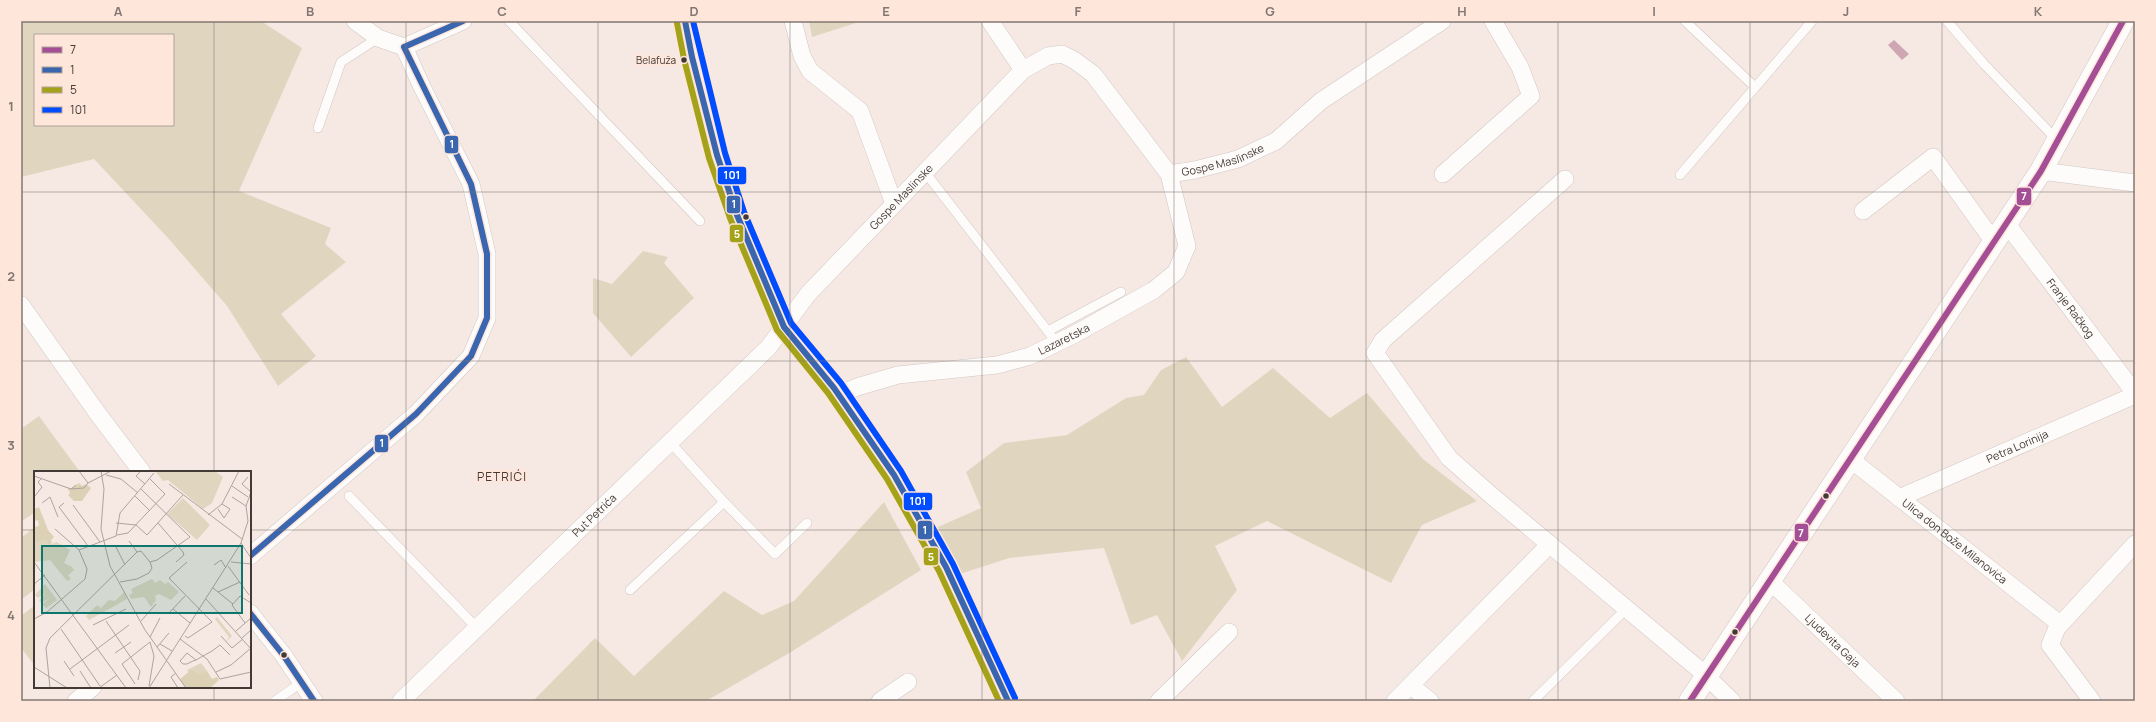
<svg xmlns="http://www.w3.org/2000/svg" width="2156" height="722" font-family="Manrope,sans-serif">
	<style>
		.green { fill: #e0d6c0; fill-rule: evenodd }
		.water { fill: #cea7b3 }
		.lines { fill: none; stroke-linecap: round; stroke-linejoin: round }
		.service-casing { stroke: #d1c7c3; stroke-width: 10 }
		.minor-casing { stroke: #d1c7c3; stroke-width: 18 }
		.secondary-casing { stroke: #d1c7c3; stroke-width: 23 }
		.service { stroke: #fefcfb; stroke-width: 9 }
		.minor { stroke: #fefcfb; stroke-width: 17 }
		.secondary { stroke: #fefcfb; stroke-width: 22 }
		.bus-1-casing { stroke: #fee6db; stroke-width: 9 }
		.bus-2-casing { stroke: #fee6db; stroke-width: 9 }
		.bus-3-casing { stroke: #fee6db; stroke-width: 9 }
		.bus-4-casing { stroke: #fee6db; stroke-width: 9 }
		.bus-1 { stroke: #a44f95; stroke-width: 6 }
		.bus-2 { stroke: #3a66af; stroke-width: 6 }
		.bus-3 { stroke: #a3a219; stroke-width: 6 }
		.bus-4 { stroke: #004cff; stroke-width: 6 }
		.grid { fill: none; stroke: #827773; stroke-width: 1; stroke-opacity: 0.55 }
		.bus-dot { fill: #433a36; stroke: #fee6db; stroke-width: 1.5 }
		.labels { text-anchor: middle; stroke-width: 4; stroke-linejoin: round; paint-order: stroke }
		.bus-label { font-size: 10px; fill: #433a36; stroke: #fee6db; text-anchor: end }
		.street-label { font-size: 11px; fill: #433a36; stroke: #fee6db }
		.neighbourhood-label { font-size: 12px; letter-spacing: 1px; fill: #433a36; stroke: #fee6db }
		.inset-road { fill: none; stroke: #aea39e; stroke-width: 1 }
		.view { fill: #0f766e; fill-opacity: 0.15; stroke: #0f766e; stroke-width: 2 }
		.inset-edge { fill: none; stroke: #433a36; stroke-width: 2 }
		.line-badge { stroke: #fee6db; stroke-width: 1.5 }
		.badge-label { font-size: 11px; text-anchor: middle; font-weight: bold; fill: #fff }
		.neatline { fill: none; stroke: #827773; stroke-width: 1.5 }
		.grid-label { font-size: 13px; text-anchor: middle; font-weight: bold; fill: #827773 }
	</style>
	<rect width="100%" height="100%" fill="#f6e9e3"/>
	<path class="green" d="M21 21H261L302 48 239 191 331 228 325 244 346 262 281 314 316 356 278 386 227 306 168 238 94 159 21 177ZM35 35H173V125H35Z
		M809 21H859V22L812 37Z
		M643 251 668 257 664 263 694 298 631 357 593 313V278L612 284Z
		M1186 357 1222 407 1273 368 1330 418 1367 393 1423 459 1477 501 1422 525 1391 583 1267 521 1215 546 1237 590 1182 661 1157 615 1131 625 1104 548 1009 558 960 574 938 527 981 508 966 472 1004 443 1067 435 1126 398 1144 395 1161 370Z
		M39 416 80 472H35V512L21 522V429Z
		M884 502 921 570 791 652 706 701H533L595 638 634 676 724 591 762 615 794 601Z
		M35 527V589L21 600V538Z
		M35 605V666L21 648V616Z"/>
	<path class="water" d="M1894 40 1909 54 1902 60 1888 45Z"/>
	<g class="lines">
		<defs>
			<path id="service" d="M509 21 700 221
				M1685 21 1755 87
				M1947 21 1984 64 2057 140
				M318 128 341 62 378 38
				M925 172 1057 343
				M1680 175 1812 21
				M1048 331 1121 292
				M670 442 724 502 775 554 807 523
				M349 496 477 628
				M630 590 724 502
				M275 701 302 682
				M1533 701 1626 609"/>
			<g id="minor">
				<path d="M355 21 378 38 404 47"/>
				<path d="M793 21 802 56 810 71 860 111 894 204"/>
				<path d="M990 21 1023 70"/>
				<path d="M2041 171 2135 183"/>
				<path d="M1443 174 1531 96 1520 67 1493 21"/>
				<path d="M1565 179 1383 340 1375 353 1449 458 1492 496 1701 671 1732 701"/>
				<path d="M1863 211 1933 157 1994 242"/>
				<path id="s1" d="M2006 223 2135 393"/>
				<path d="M21 305 98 414 142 472"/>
				<path id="s2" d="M839 395 857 387 898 375 997 365 1030 356 1075 334 1154 290 1176 272 1187 246 1169 174"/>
				<path id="s3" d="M1850 459 2060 624"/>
				<path id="s4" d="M1899 498 2135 395"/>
				<path d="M250 556 416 414 471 356 487 318V254L471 184 422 87 404 47 463 21"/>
				<path id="s5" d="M1769 580 1896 701"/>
				<path d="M250 613 284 656 314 701"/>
				<path d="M1411 686 1430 701"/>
				<path d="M76 701 93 687"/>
				<path id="s6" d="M401 701 768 348 808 294 1023 70 1048 56 1062 54 1074 60 1093 74 1169 174 1195 170 1238 159 1276 141 1321 101 1442 21"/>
				<path d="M880 701 908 682"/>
				<path d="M1159 701 1229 632"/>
				<path d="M1395 701 1550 544"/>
				<path d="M2092 701 2050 645 2057 628 2135 544"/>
			</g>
			<path id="secondary" d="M685 21 692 57 717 155 737 215 784 327 834 388 894 475 946 567 1008 701
				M1690 701 2041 171 2123 21"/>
		</defs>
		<use href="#service" class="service-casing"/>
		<use href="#minor" class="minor-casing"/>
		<use href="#secondary" class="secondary-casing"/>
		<use href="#service" class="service"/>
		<use href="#minor" class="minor"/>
		<use href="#secondary" class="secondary"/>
		<defs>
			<path id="bus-1" d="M1690 701 2041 171 2123 21"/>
			<path id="bus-2" d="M685 21 692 57 717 155 737 215 784 327 834 388 894 475 946 567 1008 701
				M250 556 416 414 471 356 487 318V254L471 184 404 47 463 21
				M250 613 284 656 314 701"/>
			<path id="bus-3" d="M677 23 684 59 709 158 730 218 777 330 828 393 887 479 939 571 999 701"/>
			<path id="bus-4" d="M693 21 725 153 744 212 791 323 841 383 901 471 953 564 1015 698"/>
		</defs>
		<use href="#bus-1" class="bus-1-casing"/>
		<use href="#bus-2" class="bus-2-casing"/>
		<use href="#bus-3" class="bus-3-casing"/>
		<use href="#bus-4" class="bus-4-casing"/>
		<use href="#bus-1" class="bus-1"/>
		<use href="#bus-2" class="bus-2"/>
		<use href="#bus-3" class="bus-3"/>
		<use href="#bus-4" class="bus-4"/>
	</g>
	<path class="grid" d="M214 21V472M406 21V701M598 21V701M790 21V701M982 21V701M1174 21V701M1366 21V701M1558 21V701M1750 21V701M1942 21V701M21 192H2135M21 361H2135M21 530H35M250 530H2135M214 687V701"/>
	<g class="bus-dot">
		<circle cx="684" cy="60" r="3.5"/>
		<circle cx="746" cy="217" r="3.5"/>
		<circle cx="1826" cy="496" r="3.5"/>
		<circle cx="1735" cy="632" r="3.5"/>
		<circle cx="284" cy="655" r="3.5"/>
	</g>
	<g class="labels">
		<g class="bus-label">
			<text x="676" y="64">Belafuža</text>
		</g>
		<g class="street-label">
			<text dy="4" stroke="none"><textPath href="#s6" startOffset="1148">Gospe Maslinske</textPath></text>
			<text dy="4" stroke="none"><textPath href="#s6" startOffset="711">Gospe Maslinske</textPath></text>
			<text dy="4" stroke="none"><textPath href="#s1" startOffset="107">Franje Račkog</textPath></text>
			<text dy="4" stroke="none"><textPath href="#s2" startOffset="234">Lazaretska</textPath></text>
			<text dy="4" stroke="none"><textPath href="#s4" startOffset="129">Petra Lorinija</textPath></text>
			<text dy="4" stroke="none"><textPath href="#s6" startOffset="268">Put Petrića</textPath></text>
			<text dy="4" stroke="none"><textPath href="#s3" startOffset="133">Ulica don Bože Milanovića</textPath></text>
			<text dy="4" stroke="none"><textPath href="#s5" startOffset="88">Ljudevita Gaja</textPath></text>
		</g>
		<g class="neighbourhood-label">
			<text x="502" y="481">PETRIĆI</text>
		</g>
	</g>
	<g transform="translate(34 471)">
		<rect width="217" height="217" fill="#f6e9e3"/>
		<path d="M121 0H181L189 6 178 32 169 38 134 9 129 10ZM149 27 176 54 163 69 133 43ZM0 68 3 72 12 69 14 74 23 71 36 79 30 92 38 96 40 99 34 104 37 108 33 110 16 89 0 91ZM118 108 121 112 126 109 131 113 134 111 145 121 137 129 125 123 121 125 122 129 117 136 110 126 97 128 95 124 99 122 97 118ZM11 113 23 129 12 137 8 133 16 127 7 132 5 129 12 122 4 127 1 124ZM90 121 93 128 55 149 52 145 63 134 67 137 75 129 81 130ZM183 146 198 165 192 171 195 166 181 148ZM167 192 173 200 165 204 155 202 153 199Z" fill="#e0d6c0"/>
		<path d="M45 12 48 15 52 13 57 17 48 30H40L34 24 36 22 33 16 37 18ZM5 36 14 59 20 66 17 69 18 72 14 74 12 69 3 72 0 68V56L5 55 4 49 0 50V38ZM157 199 165 203 173 200 178 208 183 206 185 209 176 217H152L146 208Z" fill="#dcd1b4"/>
		<path class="inset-road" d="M45 0 54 12M67 0 70 18 67 58 76 95 111 159 152 217M106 1 102 5 111 13M72 4 87 8 104 22M0 5 37 18 42 14M214 6 208 13 217 21M135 13 208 68M198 15 214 26M37 18 50 17 54 12 77 0M1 25 8 16 4 11 7 8M101 25 116 40M198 26 212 35M8 32 16 26 24 46M30 32 25 36 54 75M39 34 66 71M184 38 190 47 196 38 188 33M174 44 188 33 205 0M82 52 102 54 113 64 149 24M124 52 149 81 150 84 142 91M21 58 45 79M83 64 94 62 131 23 116 8M95 70 103 81M207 72 217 87M81 74 91 94M0 91 92 217M197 91 217 93M180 94 187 89 192 97M194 95 215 124M86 111 103 108 115 102 118 97 116 91M0 113 11 104M179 117 199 133M184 121 206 111M172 128 217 178M139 138 156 152M135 142 151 125M0 148 13 141 51 108 53 98 45 79 82 65 86 42 120 2M72 150 106 200 104 209M107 150 122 133M211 152 198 134 206 125 217 132M59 154 92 138M27 158 66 215M202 160 217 147M151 165 154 167 178 151 135 107 153 91M187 165 198 177 209 168M116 166 126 147M208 167 217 159M146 168 173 188 186 208 217 201M126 173 138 180M123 176 135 162M81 182 97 171M162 189 153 182 146 190 149 193H153L159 190 162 189 169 185 178 180 186 174 196 184M30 190 40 205M0 196 33 217M36 198 95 154M46 200 57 217M182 201 197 194 217 177M142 202 137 206 144 217M101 213 88 193 116 171 120 185 115 215M16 217 12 177 16 167 103 81 107 80 116 91 123 89 156 66 107 18M65 217 83 204M115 217 207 72 214 50 212 35 217 21"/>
		<path class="view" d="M8 75H208V142H8Z"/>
		<rect width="217" height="217" class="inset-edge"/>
	</g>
	<g class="line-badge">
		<rect x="444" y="135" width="15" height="19" rx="4" fill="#3a66af"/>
		<rect x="717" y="166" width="30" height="19" rx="4" fill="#004cff"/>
		<rect x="2016" y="187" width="16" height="19" rx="4" fill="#a44f95"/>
		<rect x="726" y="195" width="15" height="19" rx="4" fill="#3a66af"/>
		<rect x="729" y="224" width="15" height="19" rx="4" fill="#a3a219"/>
		<rect x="374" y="434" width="15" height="19" rx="4" fill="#3a66af"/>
		<rect x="903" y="492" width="30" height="19" rx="4" fill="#004cff"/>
		<rect x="917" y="520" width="16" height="20" rx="4" fill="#3a66af"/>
		<rect x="1794" y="523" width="15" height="19" rx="4" fill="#a44f95"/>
		<rect x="923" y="547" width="16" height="19" rx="4" fill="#a3a219"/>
	</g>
	<g class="badge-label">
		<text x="452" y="148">1</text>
		<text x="732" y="179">101</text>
		<text x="2024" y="200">7</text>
		<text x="734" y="208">1</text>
		<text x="737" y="238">5</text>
		<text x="382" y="447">1</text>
		<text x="918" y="505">101</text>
		<text x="925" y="534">1</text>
		<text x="1801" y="537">7</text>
		<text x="931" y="561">5</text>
	</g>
	<rect width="2156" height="722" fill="none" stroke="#fee6db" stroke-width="44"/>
	<rect x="34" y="34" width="140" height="92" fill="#fee6db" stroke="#b3a199"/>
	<rect x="42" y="47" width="20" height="6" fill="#a44f95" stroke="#b3a199"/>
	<text x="70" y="54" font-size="12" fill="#433a36">7</text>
	<rect x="42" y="67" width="20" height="6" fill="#3a66af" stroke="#b3a199"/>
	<text x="70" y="74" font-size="12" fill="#433a36">1</text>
	<rect x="42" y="87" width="20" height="6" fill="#a3a219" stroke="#b3a199"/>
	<text x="70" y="94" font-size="12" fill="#433a36">5</text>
	<rect x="42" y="107" width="20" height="6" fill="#004cff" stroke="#b3a199"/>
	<text x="70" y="114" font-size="12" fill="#433a36">101</text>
	<rect x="22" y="22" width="2112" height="678" class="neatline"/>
	<g class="grid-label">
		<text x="118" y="16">A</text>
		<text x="310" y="16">B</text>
		<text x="502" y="16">C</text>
		<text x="694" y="16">D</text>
		<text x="886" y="16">E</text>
		<text x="1078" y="16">F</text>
		<text x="1270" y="16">G</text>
		<text x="1462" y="16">H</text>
		<text x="1654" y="16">I</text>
		<text x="1846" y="16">J</text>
		<text x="2038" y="16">K</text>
		<text x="11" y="111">1</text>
		<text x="11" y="281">2</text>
		<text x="11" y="450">3</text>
		<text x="11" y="620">4</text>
	</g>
</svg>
